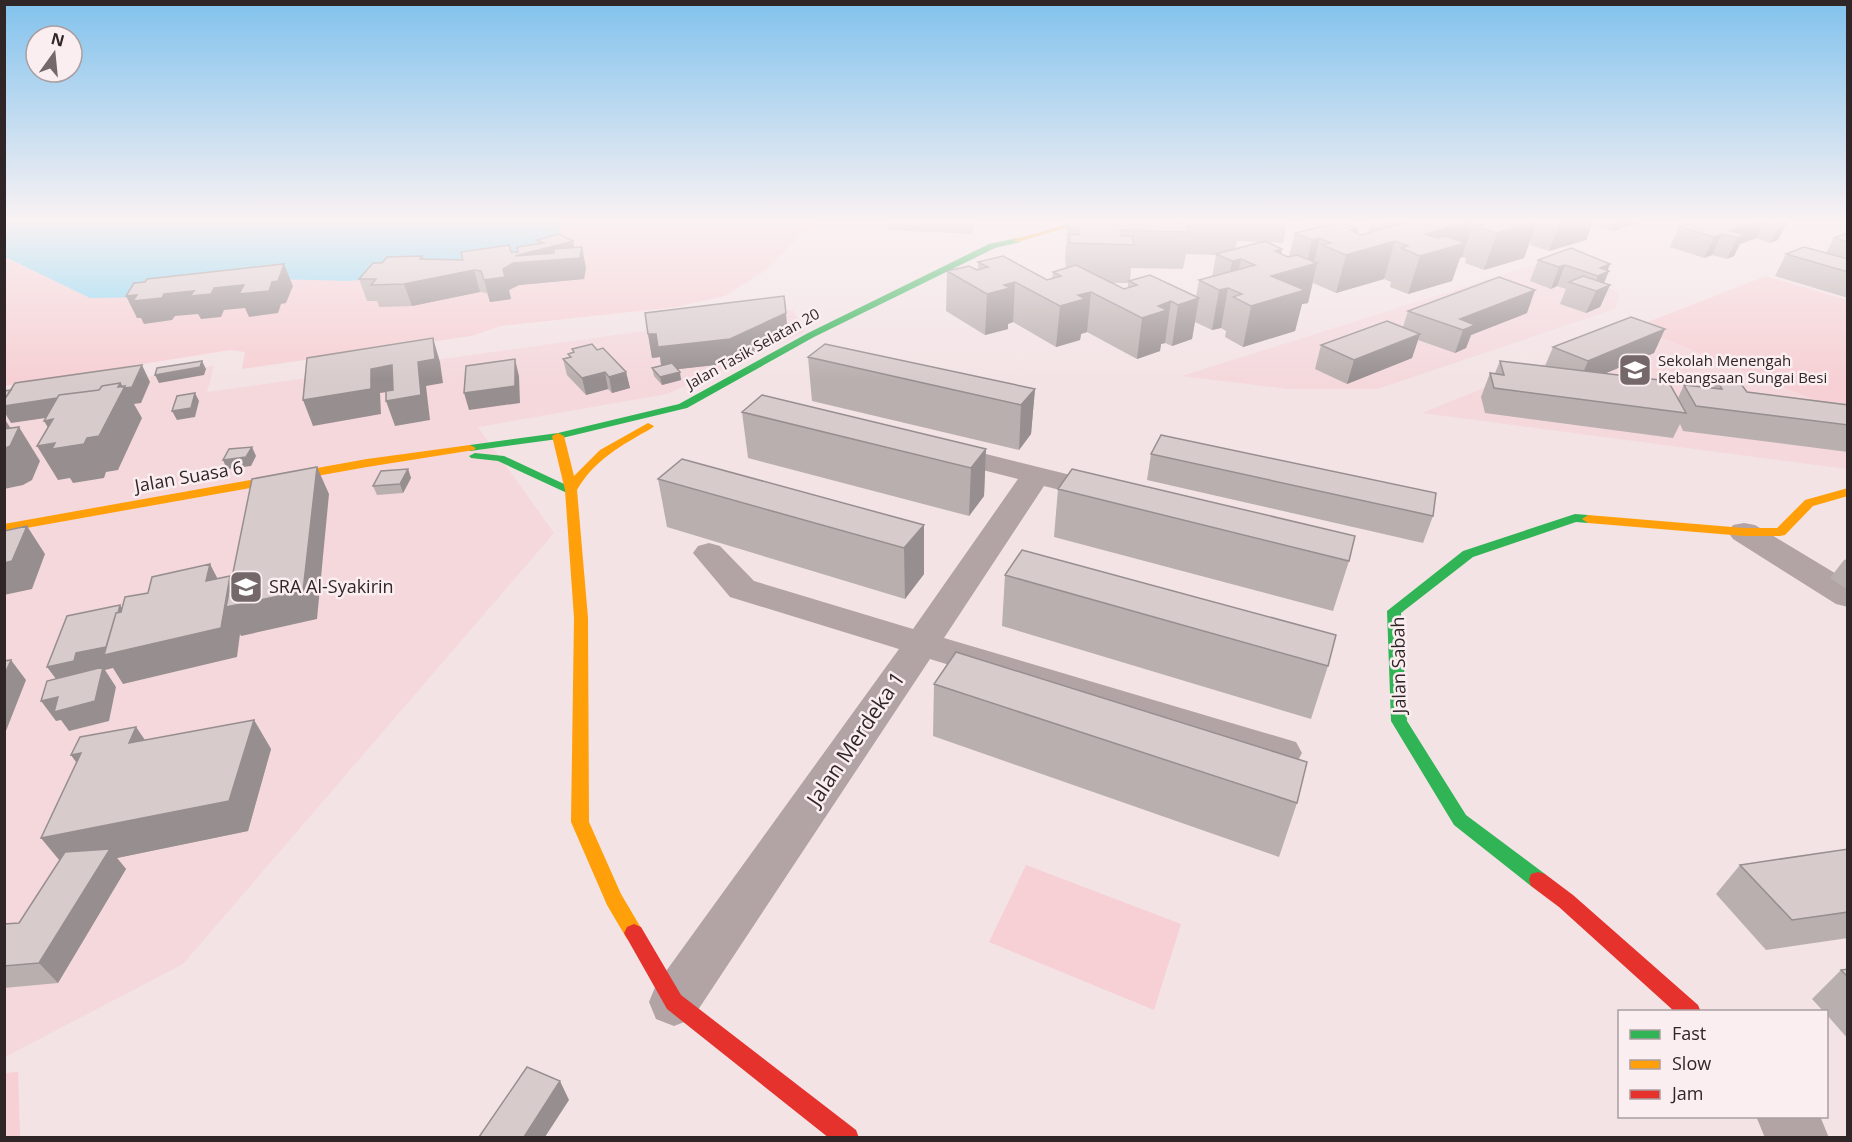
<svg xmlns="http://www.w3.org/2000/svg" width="1852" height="1142" font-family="'Open Sans',sans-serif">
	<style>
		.built { fill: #f4d8dc }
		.green { fill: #f6d0d4 }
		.water { fill: #88d8f4 }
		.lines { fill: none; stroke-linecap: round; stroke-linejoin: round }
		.street { fill: #b2a3a5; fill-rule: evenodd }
		.fast { fill: #30b455; fill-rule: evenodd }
		.slow { fill: #ff9f0a; fill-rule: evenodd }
		.jam { fill: #e5322d; fill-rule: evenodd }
		.wall { fill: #baafaf; fill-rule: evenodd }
		.shaded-wall { fill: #978e8f }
		.building { fill: #d8cbcc; stroke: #978e8f; stroke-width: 1.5 }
		.labels { text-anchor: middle; stroke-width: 5; stroke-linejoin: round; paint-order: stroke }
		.far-street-label { font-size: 15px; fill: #302527; stroke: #fbeef0 }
		.far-poi-label { font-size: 15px; fill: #302527; stroke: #fbeef0; text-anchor: start }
		.street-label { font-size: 18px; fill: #302527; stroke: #fbeef0 }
		.poi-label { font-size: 18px; fill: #302527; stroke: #fbeef0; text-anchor: start }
		.near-street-label { font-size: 21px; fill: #302527; stroke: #fbeef0 }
	</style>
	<rect width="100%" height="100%" fill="#f3e3e5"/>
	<path class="built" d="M1552 259 1605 283 1619 295 1615 309 1377 389H1289L1182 376Z
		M793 310 805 332 667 394 478 427 554 533 183 964 5 1057V400L214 366 207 392Z
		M1635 327 1847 413V469L1422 413Z"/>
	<path class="green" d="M560 220H816L766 270 725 296 676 307 501 326 471 336 242 369 245 352 230 350 5 386 4 257 90 298 561 226Z
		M1766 276 1847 300V413L1635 327Z
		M1026 865 1181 924 1154 1010 989 942Z
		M18 1072 20 1137H5V1073Z"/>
	<path class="water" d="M10 220H560L561 226 556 238 539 251 414 273 350 281 275 279 152 297 90 298 5 257 4 223Z"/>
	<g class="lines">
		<path class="street" d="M942 443 1119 487 1123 493 1119 499 1108 502 1044 486 944 638 1296 742 1302 753 1296 764 1282 768 930 659 692 1019 674 1026 656 1019 649 1002 656 985 899 649 730 597 693 553 698 546 709 543 720 546 754 581 913 629 1018 479 932 457 928 451 932 445Z
			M1744 523 1755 525 1848 581V607L1836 604 1733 539 1728 532 1733 525Z
			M1756 1116H1820L1829 1138H1765Z"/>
		<path class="fast" d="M1017 238 1021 240 1020 242 995 248 814 337 687 408 558 439 470 451 464 448 470 445 558 433 679 404 808 333 989 244Z
			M475 453 504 456 577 490 575 493H567L498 461 471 458 469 456Z
			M1575 514 1588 515 1594 519 1588 523 1576 522 1473 557 1401 613 1407 721 1466 815 1545 874 1547 880 1545 886 1538 888 1531 886 1454 825 1391 721 1387 611 1463 551Z"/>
		<path class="slow" d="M1081 220H1095L1017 242 1013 240Z
			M648 423 654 426 652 428C622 445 594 460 577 490L588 618 589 822 621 894 644 933 641 939 634 942 627 939 607 905 571 822 574 618 565 490 552 436 558 433 564 436 574 476 600 450Z
			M470 445 476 448 474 450 367 467 4 532V524L367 459Z
			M1848 488V496L1813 506 1785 535 1780 536H1744L1588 523 1582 519 1588 515 1744 528H1777L1805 500Z"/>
		<path class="jam" d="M1538 872 1545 874 1573 895 1698 1005 1701 1012H1675L1559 907 1531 886 1529 880 1531 874Z
			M634 924 641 927 681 995 856 1130 859 1138H829L667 1009 624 933 627 927Z"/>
	</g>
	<path class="wall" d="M888 220H975L972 234 888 230Z
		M1068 220 1121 221V220H1288L1283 243 1268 242 1281 254 1288 257 1289 256 1295 233 1358 229 1356 233 1361 235 1368 233 1371 220H1647L1613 231 1593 225 1594 222H1593L1586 240 1549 251 1530 245 1531 242H1530L1524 258 1484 270 1465 263 1466 258 1462 257 1460 258 1452 281 1408 294 1390 287 1391 282 1384 279 1336 293 1313 283 1314 278 1308 303 1302 304 1295 331 1243 347 1225 337 1226 331 1221 328 1212 330 1195 322 1192 339 1172 346 1165 343 1161 344 1160 351 1137 359 1087 332 1081 334 1080 340 1056 347 1013 322 1008 324V329L985 335 946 311 947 271 978 270V262L1047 280 1052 278 1053 272 1066 268 1065 257ZM1237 241 1262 242 1235 249ZM1186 254 1216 255 1212 277 1199 280 1196 297 1130 281 1131 268 1183 269ZM1111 283H1128V288L1124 289Z
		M1292 220H1325L1318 226Z
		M1697 220H1788L1778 240 1770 243 1756 238 1740 244 1734 256 1727 259 1712 255 1704 258 1670 247 1679 227Z
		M1848 233V298L1775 276 1786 254 1826 253 1834 238Z
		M537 240 574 248 586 268 584 279 519 285 509 290 511 299 490 302 487 293 480 292 412 306 379 307 377 301H367L359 279 382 263 422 256 424 259 463 260 511 252H518L538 244Z
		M1538 260 1607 271 1604 283 1610 285 1600 307 1586 313 1560 304 1566 289 1557 286 1551 289 1530 281Z
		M1408 311 1527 313 1471 335 1466 348 1455 353 1418 340 1412 358 1347 384 1315 369 1321 345 1403 327Z
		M648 334 788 336 733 363 678 369 681 380 662 385 654 376 652 368 661 366 660 357 652 358Z
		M1553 347 1654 353 1605 373 1678 398 1684 385 1713 388 1717 381 1747 392 1848 405V452L1683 431 1680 424 1673 438 1485 413 1481 397 1490 373H1495L1500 361 1545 366Z
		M572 349 597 350 626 372 630 388 612 393 608 389 586 395 567 375 563 359 569 357 568 354 573 352Z
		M808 357 1035 389 1031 434 1019 450 812 401Z
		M742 412 986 449 984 496 969 516 748 458Z
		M1151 454 1433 516 1423 543 1147 480Z
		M408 469 411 478 403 493 377 495 373 486Z
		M658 479 924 525V574L905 599 667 527Z
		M1058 489 1349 561 1333 611 1054 537Z
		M1848 559V590L1830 578 1844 560Z
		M1005 575 1328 666 1311 719 1002 626Z
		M934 684 1297 803 1279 857 933 736Z
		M254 720 271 749 248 831 117 858 126 869 58 983 4 988V924L19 923 60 861 41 838 77 763 71 755 145 740Z
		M1848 849V938L1766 950 1716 894 1740 865Z
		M1848 969V1039L1827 1015V1011H1823L1812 999 1841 970Z"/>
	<path class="shaded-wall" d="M972 220H975L972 234Z
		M1319 220H1325L1318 226Z
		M1391 220H1398L1391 242 1395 241 1384 279 1336 293 1346 255 1350 230 1358 229 1351 253 1384 244Z
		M1423 220H1474L1462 257 1460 258 1452 281 1408 294 1420 256Z
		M1561 220H1594L1586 240 1549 251Z
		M1617 220H1647L1613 231Z
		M1760 220H1765L1756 238 1740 244 1734 256 1727 259 1737 238 1730 231Z
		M1788 220 1778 240 1770 243 1781 222Z
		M1537 221 1524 258 1484 270 1497 233Z
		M1722 234 1712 255 1704 258 1714 237Z
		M1320 238 1313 265 1317 263 1308 303 1302 304 1295 331 1243 347 1251 306 1275 251 1282 249 1277 275 1306 267 1312 240Z
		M573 241 576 258 582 247 586 268 584 279 519 285 509 290 511 299 490 302 484 280 515 256Z
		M422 256 429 277 474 270 480 292 412 306 404 284Z
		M1241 259 1235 291 1228 288 1221 328 1212 330 1219 290 1227 288 1232 261Z
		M284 264 293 286 286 303 281 304 278 313 249 317 245 308 224 310 221 317 201 319 198 314 175 316 172 320 144 324 141 318H137L126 296 164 294 272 282Z
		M1610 264 1607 272 1609 271 1602 288 1610 285 1600 307 1586 313 1596 291 1592 290 1598 276 1600 268Z
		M1565 265 1557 286 1551 289 1559 267Z
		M1015 282 1013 322 1008 324V329L985 335 987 294 1004 285Z
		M1535 290 1527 313 1471 335 1466 348 1455 353 1463 330 1460 319Z
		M1091 292 1087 332 1081 334 1080 340 1056 347 1060 306 1078 295Z
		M1199 298 1192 339 1172 346 1178 305Z
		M1171 301 1165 343 1161 344 1160 351 1137 359 1142 318 1158 306Z
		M786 313 788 336 733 363 662 371 660 357 652 358 648 334Z
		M1665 329 1654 353 1578 385 1588 361Z
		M1420 334 1412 358 1347 384 1354 360Z
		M433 338 440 362 443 383 426 386 430 420 395 426 386 401Z
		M515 359 519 376 520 403 469 410 464 393Z
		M202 361 206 369 204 375 159 383 155 375Z
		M142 365 150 382 141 403 134 404 142 418 118 470 106 472 104 478 73 483 70 478 58 480 37 446 55 443 60 447 44 421 53 419 87 438 114 408 11 423 5 413 4 404 118 387 120 383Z
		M392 365 401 390 380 393 381 414 313 426 303 400 371 369Z
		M605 372 608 389 586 395 582 378Z
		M626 372 630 388 612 393 609 377Z
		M680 372 681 380 662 385 660 377Z
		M1035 389 1031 434 1019 450 1021 405Z
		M195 393 199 401 195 417 177 420 172 411Z
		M4 418 15 435 19 427 40 461 32 480 23 485 4 489Z
		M252 447 256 456 251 466 227 469 223 460Z
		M986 449 984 496 969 516 971 468Z
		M317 467 329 494 317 619 241 636 240 634 237 657 123 684 113 668 105 670 116 687 109 721 69 731 61 720 56 721 41 701 62 687 47 667 76 653 120 605 133 624 230 576 244 603Z
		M408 469 411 478 403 493 400 484Z
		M924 525V574L905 599 904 548Z
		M27 526 45 554 32 589 4 595V563Z
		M210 564 225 593 206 581Z
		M11 660 26 680 4 736V676Z
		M254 720 271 749 248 831 117 858 126 869 58 983 39 963 66 868 41 838Z
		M136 727 156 756 129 743Z
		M81 753 93 785 71 755Z
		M560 1081 569 1100 545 1137H524Z"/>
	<path class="building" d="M1068 220 1134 222V220H1175L1176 223H1186L1189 232 1120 230 1121 236H1132L1134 245 1070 243 1069 234 1079 235 1078 229 1069 228Z
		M1409 220H1473L1425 234 1437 238 1445 236 1465 243 1420 256 1401 248 1408 246 1395 241 1346 255 1322 245 1331 243 1320 238 1312 240 1295 233 1340 222 1358 229 1350 230 1361 235 1412 221Z
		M1475 220H1535L1537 221 1497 233 1477 226 1485 224Z
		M1697 220H1760L1730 231 1745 235 1737 238 1722 234 1714 237 1679 227Z
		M1774 220H1787L1781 222Z
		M1848 233V242L1834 238Z
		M559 234 573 241 515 256 554 253V249L582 247 580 258 513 263 503 269 505 277 484 280 481 271 474 270 404 284 371 285 376 279H359L373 263H382L387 257 422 256 420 259 463 260 461 252 509 245 511 252H518L517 247 544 243 537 240Z
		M1265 241 1282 249 1275 251 1288 257 1297 255 1317 263 1271 276 1305 290 1251 306 1233 297 1242 294 1228 288 1219 290 1199 280 1255 265 1241 259 1232 261 1216 254Z
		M1804 247 1848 259V272L1786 254Z
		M1571 248 1610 264 1600 268 1609 271 1598 276 1565 265 1559 267 1538 260Z
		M1003 256 1047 280 1061 276 1053 272 1076 265 1124 289 1137 285 1129 281 1150 275 1199 298 1178 305 1171 301 1158 306 1167 310 1142 318 1091 292 1078 295 1085 299 1060 306 1015 282 1004 285 1010 288 987 294 947 271 969 266 977 270 988 267 978 262Z
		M284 264 278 281 272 282 269 291 239 294 244 285 214 288 211 294 190 296 194 291 164 294 162 298 133 301 137 295 126 296 134 283 145 282 147 279Z
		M1583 276 1610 285 1596 291 1569 282Z
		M1499 277 1535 290 1460 319 1475 325 1463 330 1408 311Z
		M784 296 786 313 730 339 658 347 656 334H648L645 313Z
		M1631 317 1665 329 1588 361 1553 347Z
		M1387 321 1420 334 1354 360 1321 345Z
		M433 338 435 359 418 362 421 395 386 401V391L393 390 392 365 371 369V389L303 400 307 358Z
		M592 344 597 350 603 348 626 372 609 377 605 372 582 378 563 359 571 357 568 354 574 352 572 349Z
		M825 344 1035 389 1021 405 808 357Z
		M515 359V386L464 393 466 366Z
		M202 361 200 367 155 375 157 368Z
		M1500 361 1668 381 1686 413 1494 388 1490 373 1504 375Z
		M672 363 680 372 660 377 652 368Z
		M142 365 132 387 125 388V386L122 387 120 383 102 386 99 390 59 395 57 398 4 406V400L15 383Z
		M1717 381 1741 384 1747 392 1848 405V425L1696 406 1684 385 1722 389Z
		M120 383 118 387 125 386 99 436 87 438 84 444 52 449 55 443 37 446 53 419 44 421 59 395 99 390 102 386Z
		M11 390 4 400V391Z
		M195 393 191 408 172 411 177 396Z
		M762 395 986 449 971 468 742 412Z
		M19 427 10 446 4 449V429Z
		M1161 435 1436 493 1433 516 1151 454Z
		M252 447 246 457 223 460 229 449Z
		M682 459 924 525 904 548 658 479Z
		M317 467 303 591 226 607 252 479Z
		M408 469 400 484 373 486 381 471Z
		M1072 469 1355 536 1349 561 1058 489Z
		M27 526 12 561 4 563V531Z
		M1022 550 1336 635 1328 666 1005 575Z
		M210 564 206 581 230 576 221 628 104 655 116 613 121 612 125 597 148 593 152 577Z
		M120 605 118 613H116L106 647 76 653 74 661 47 667 67 616Z
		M956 652 1307 762 1297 803 934 684Z
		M11 660 4 676V661Z
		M103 667 95 701 54 712 58 697 41 701 47 681Z
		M254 720 229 801 41 838 81 753 71 755 80 737 136 727 129 743Z
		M110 849 39 963 4 966V924L19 923 65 852Z
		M1848 849V912L1792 920 1740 865Z
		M1848 969V977L1841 970Z
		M527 1067 560 1081 524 1137H479Z"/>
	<linearGradient id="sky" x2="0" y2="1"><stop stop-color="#81c2ed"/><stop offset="0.58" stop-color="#faf2f3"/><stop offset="1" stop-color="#faf2f3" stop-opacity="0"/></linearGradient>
	<rect width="1852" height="380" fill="url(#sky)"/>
	<defs>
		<symbol id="school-square" viewBox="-11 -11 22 22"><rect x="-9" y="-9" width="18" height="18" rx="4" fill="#74686a" stroke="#fbeef0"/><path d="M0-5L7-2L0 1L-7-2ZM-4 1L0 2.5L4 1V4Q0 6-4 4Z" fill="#fff"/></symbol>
	</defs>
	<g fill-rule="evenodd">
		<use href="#school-square" x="1616" y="351" width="38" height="38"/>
		<use href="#school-square" x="227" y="568" width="38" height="38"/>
	</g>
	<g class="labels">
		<g class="far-street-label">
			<text transform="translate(753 349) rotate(-29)" y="5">Jalan Tasik Selatan 20</text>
		</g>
		<g class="far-poi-label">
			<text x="1658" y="366">Sekolah Menengah<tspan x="1658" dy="17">Kebangsaan Sungai Besi</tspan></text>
		</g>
		<g class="street-label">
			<text transform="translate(189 477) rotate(-10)" y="6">Jalan Suasa 6</text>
			<text transform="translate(1399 665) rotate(-91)" y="6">Jalan Sabah</text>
		</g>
		<g class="poi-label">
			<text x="269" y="593">SRA Al-Syakirin</text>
		</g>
		<g class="near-street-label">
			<text transform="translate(856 739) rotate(-56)" y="7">Jalan Merdeka 1</text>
		</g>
	</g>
	<rect width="1852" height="1142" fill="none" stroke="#302527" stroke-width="12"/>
	<rect x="1618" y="1010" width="210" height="108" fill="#fbeef0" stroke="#aa9ea0" stroke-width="1.5"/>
	<rect x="1630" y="1030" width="30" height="9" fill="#30b455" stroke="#aa9ea0" stroke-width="1.5"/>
	<text x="1672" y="1040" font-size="18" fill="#302527">Fast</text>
	<rect x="1630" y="1060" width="30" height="9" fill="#ff9f0a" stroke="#aa9ea0" stroke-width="1.5"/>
	<text x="1672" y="1070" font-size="18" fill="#302527">Slow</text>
	<rect x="1630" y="1090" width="30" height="9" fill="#e5322d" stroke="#aa9ea0" stroke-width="1.5"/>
	<text x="1672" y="1100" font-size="18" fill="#302527">Jam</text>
	<g transform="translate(54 54) rotate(15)"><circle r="28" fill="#fbeef0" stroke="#aa9ea0" stroke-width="1.5"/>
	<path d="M0-4.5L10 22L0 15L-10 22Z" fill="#74686a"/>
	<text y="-9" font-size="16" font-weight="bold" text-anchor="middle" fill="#302527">N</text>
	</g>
</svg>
